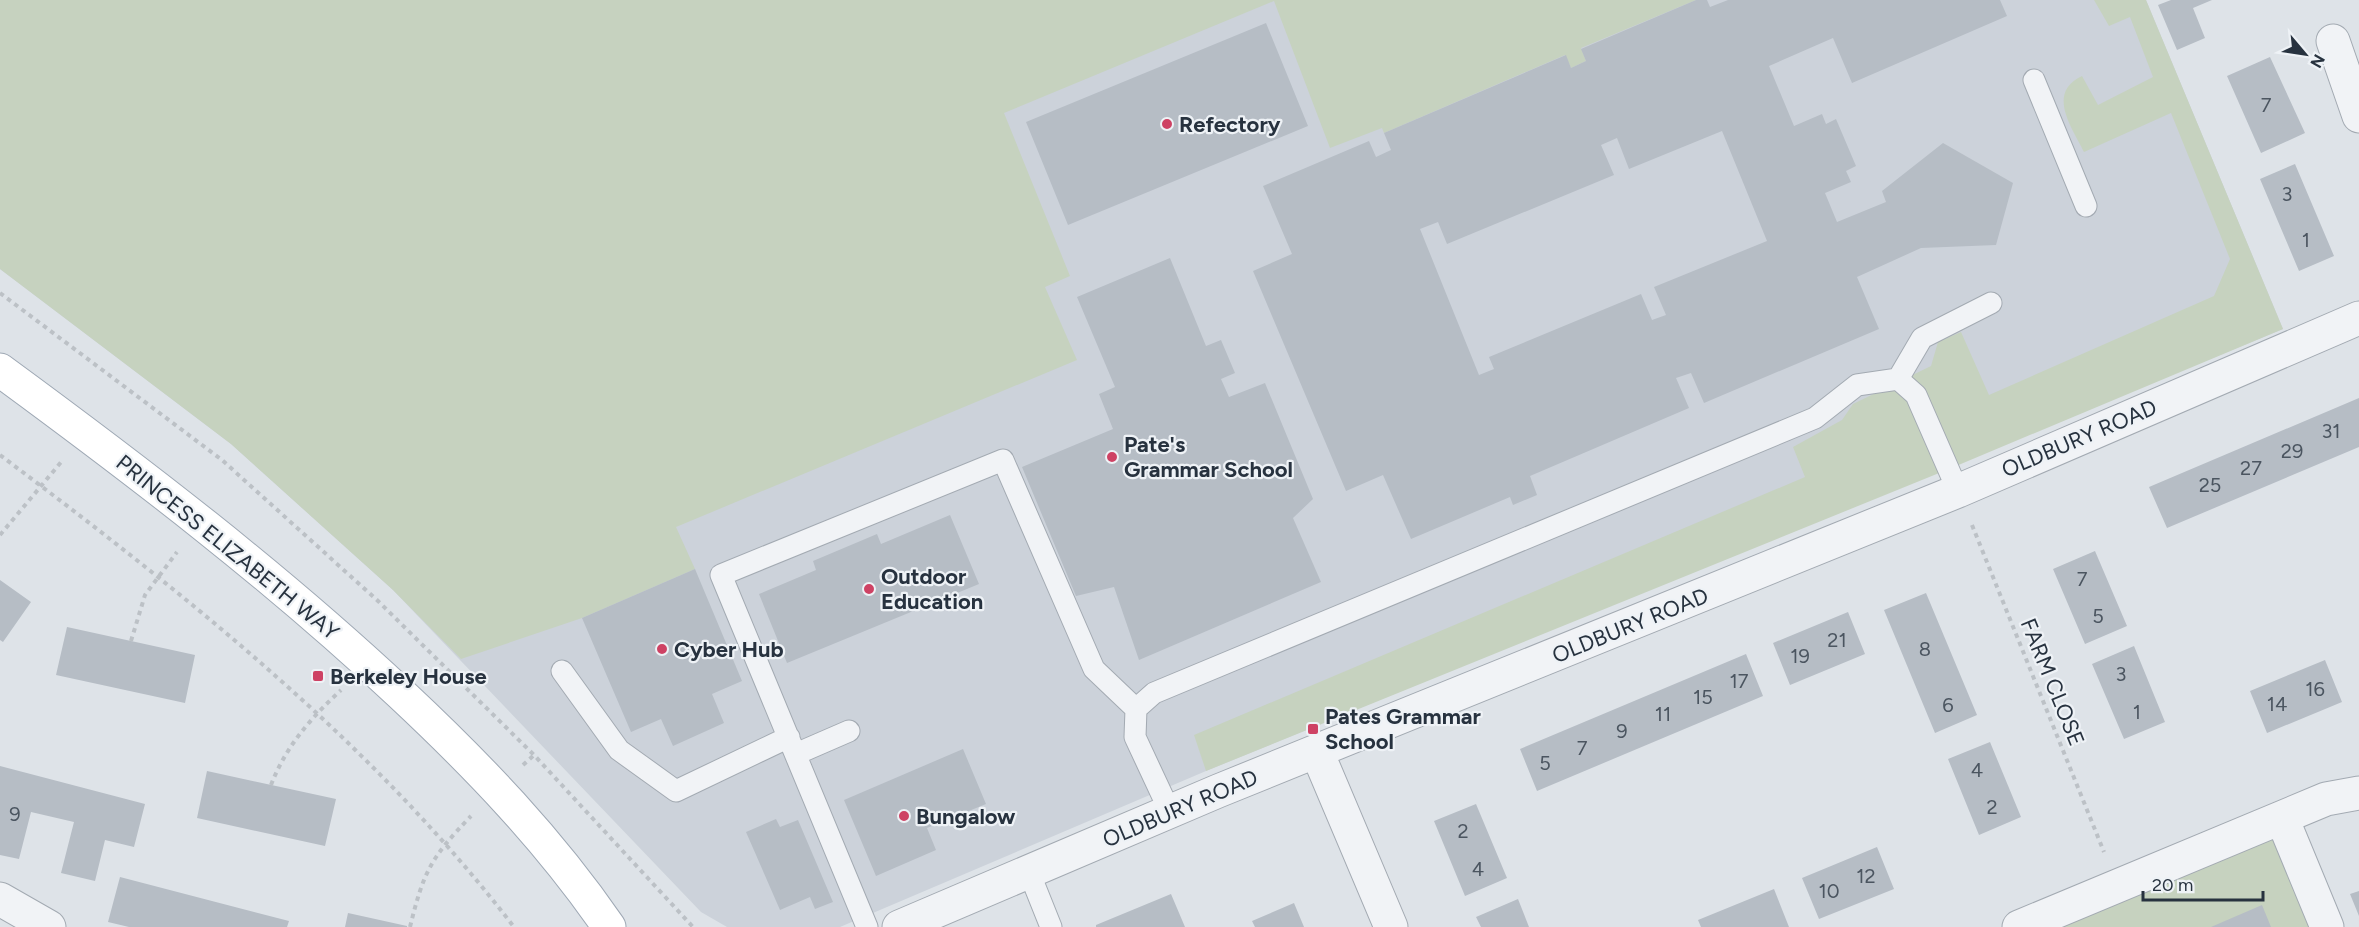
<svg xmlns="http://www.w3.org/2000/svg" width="2359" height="927" font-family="Figtree,sans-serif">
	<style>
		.built { fill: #ccd2da }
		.green { fill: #c6d2bf }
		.building { fill: #b6bdc5; fill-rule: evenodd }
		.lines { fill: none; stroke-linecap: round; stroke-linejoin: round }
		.service-casing { stroke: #a3aab2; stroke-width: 23 }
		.minor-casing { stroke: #a3aab2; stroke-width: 35 }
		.primary-casing { stroke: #9ea8b4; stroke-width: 35 }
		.path { stroke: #bcc1c6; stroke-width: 4; stroke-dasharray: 4.5 4.5; stroke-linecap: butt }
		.service { stroke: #f1f3f6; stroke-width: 21 }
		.minor { stroke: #f1f3f6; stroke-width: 33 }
		.primary { stroke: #fff; stroke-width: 33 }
		.poi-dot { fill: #ce4264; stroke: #eef2f6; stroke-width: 2 }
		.labels { text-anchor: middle; stroke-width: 4.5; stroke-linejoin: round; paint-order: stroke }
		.number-label { font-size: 20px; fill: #4b5560 }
		.poi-label { font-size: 22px; font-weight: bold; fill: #27323f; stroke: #eef2f6; text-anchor: start }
		.street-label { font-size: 22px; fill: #27323f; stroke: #eef2f6 }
	</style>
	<rect width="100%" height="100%" fill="#dee3e8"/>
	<path class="built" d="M0 0H2146L2283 329 1206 771 840 927H727L701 912 393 590 231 444 0 269Z"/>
	<path class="green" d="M0 0H1696L1581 48 1586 61 1571 68 1565 55 1384 133 1382 128 1330 148 1274 1 1004 113 1070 276 1045 287 1077 360 676 527 695 569 582 618 461 659 393 590 231 444 0 269Z
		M2094 0H2146L2283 329 1949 469 1206 771 1194 735 1805 477 1793 447 1842 420 1853 404 1931 366 1938 342 1961 332 1989 395 2214 296 2230 259 2171 113 2084 152C2072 127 2046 93 2082 76L2098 105 2153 77 2130 17 2109 26Z
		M2282 818 2327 927H2019Z"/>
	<path class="building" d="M1696 0H1707L1710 7 1728 0H2000L2007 16 1852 83 1833 38 1769 66 1794 126 1822 114 1826 124 1836 119 1856 166 1846 171 1851 182 1825 193 1837 222 1886 202 1882 191 1943 143 2013 183 1996 245 1921 248 1857 277 1879 329 1704 403 1691 373 1676 378 1689 408 1530 476 1537 495 1513 505 1510 497 1411 539 1383 475 1346 491 1253 271 1292 254 1263 186 1369 141 1376 157 1391 150 1384 133 1566 55 1571 68 1586 61 1581 49ZM1722 131 1767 241 1654 287 1666 315 1652 320 1641 294 1489 357 1494 369 1479 375 1420 229 1438 222 1447 244 1614 175 1601 145 1617 138 1629 169Z
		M2171 0H2212L2193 8 2205 38 2177 50 2158 5Z
		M1266 23 1308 126 1068 225 1026 122Z
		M2270 57 2305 133 2261 153 2227 76Z
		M2295 164 2334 256 2299 271 2260 179Z
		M1170 258 1206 346 1221 340 1235 373 1221 379 1229 397 1265 383 1313 499 1293 518 1321 582 1139 660 1114 587 1076 596 1022 467 1113 429 1099 394 1115 387 1077 297Z
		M2359 398V447L2167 528 2149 487Z
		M950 515 979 584 787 663 759 594 816 570 813 561 877 534 881 544Z
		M2095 551 2127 626 2085 644 2053 569Z
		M695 569 742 681 712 694 724 723 673 746 661 719 631 732 582 618Z
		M0 580 31 602 3 642 0 640Z
		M1926 593 1977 715 1935 733 1884 610Z
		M1848 612 1865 654 1790 685 1773 643Z
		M67 627 195 655 185 703 56 675Z
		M2134 646 2165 722 2124 739 2092 664Z
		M1746 654 1763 696 1537 791 1520 749Z
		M2325 660 2342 702 2267 733 2250 691Z
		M1990 742 2021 817 1979 835 1948 759Z
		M963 749 986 804 927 828 936 850 876 876 844 800Z
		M0 766 145 804 134 847 105 840 95 881 61 873 74 822 31 812 19 859 0 855Z
		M207 771 336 799 325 846 197 818Z
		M1476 804 1507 878 1465 896 1434 821Z
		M776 819 780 827 798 820 833 902 815 909 810 897 780 910 746 832Z
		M1877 847 1894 889 1819 919 1802 878Z
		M120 877 289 921 287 927H129L108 922Z
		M1774 889 1789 927H1701L1698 920Z
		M2359 891V916L2350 894Z
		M1171 894 1185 927H1096V925Z
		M1518 899 1529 927H1481L1476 917Z
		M1294 903 1304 927H1255L1252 921Z
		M2262 905 2271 927H2211Z
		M348 913 407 926V927H345Z"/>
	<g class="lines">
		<defs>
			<path id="service" d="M2034 80 2086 206
				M1898 379 1922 338 1991 303
				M562 671 619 750 676 791 789 737
				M796 754 849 731
				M1170 812 1135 737 1136 709 1154 693 1815 418 1857 385 1898 379 1916 395 1958 491
				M1029 872 1051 927
				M867 927 721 575 1003 460 1094 669 1136 709"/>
			<path id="minor" d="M2333 41 2359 116
				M1317 752 1391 927
				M2282 818 2327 927
				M0 899 49 927
				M899 927 1218 791 1958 491 2359 318
				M2019 927 2326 799 2359 793"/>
			<path id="primary" d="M0 370C139 472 275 576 401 694 478 766 549 840 609 927"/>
		</defs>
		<use href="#service" class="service-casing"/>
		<use href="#minor" class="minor-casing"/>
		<use href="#primary" class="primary-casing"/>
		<path class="path" d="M0 293 222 460 378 601 534 755 693 927
			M0 455C186 595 371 741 514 927
			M1972 525 2104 852
			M0 535 62 461
			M131 641 145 595 177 552
			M523 765 534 755
			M271 785C286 746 311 718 341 690
			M410 927C424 870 431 858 471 816"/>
		<use href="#service" class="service"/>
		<use href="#minor" class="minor"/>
		<use href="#primary" class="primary"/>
	</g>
	<g class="poi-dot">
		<circle cx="1167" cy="124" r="6"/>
		<circle cx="1112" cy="457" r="6"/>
		<circle cx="869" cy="589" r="6"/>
		<circle cx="662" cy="649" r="6"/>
		<rect x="312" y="670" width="12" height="12" rx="3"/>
		<rect x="1307" y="723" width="12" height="12" rx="3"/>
		<circle cx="904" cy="816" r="6"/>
	</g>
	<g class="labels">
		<g class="number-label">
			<text x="2266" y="112">7</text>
			<text x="2287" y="201">3</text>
			<text x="2306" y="247">1</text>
			<text x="2331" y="438">31</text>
			<text x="2292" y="458">29</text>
			<text x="2251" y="475">27</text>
			<text x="2210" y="492">25</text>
			<text x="2082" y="586">7</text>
			<text x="2098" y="623">5</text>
			<text x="1837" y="647">21</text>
			<text x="1925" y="656">8</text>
			<text x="1800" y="663">19</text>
			<text x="2121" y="681">3</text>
			<text x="1739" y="688">17</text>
			<text x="2315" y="696">16</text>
			<text x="1703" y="704">15</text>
			<text x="2277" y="711">14</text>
			<text x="1948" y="712">6</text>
			<text x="2137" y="719">1</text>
			<text x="1663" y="721">11</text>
			<text x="1622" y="738">9</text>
			<text x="1582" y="755">7</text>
			<text x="1545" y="770">5</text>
			<text x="1977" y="777">4</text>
			<text x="1992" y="814">2</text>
			<text x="15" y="821">9</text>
			<text x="1463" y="838">2</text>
			<text x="1478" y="876">4</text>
			<text x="1866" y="883">12</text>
			<text x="1829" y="898">10</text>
		</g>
		<g class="poi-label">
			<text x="1179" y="132">Refectory</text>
			<text x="1124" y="452">Pate's<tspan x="1124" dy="25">Grammar School</tspan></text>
			<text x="881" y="584">Outdoor<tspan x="881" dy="25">Education</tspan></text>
			<text x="674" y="657">Cyber Hub</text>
			<text x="330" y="684">Berkeley House</text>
			<text x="1325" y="724">Pates Grammar<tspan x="1325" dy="25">School</tspan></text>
			<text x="916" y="824">Bungalow</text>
		</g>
		<g class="street-label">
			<text transform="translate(2079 438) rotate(-23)" y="8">OLDBURY ROAD</text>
			<text transform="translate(228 547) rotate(39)" y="8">PRINCESS ELIZABETH WAY</text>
			<text transform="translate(1630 625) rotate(-22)" y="8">OLDBURY ROAD</text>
			<text transform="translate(2053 682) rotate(68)" y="8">FARM CLOSE</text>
			<text transform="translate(1180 808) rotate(-23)" y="8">OLDBURY ROAD</text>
		</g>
	</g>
	<g transform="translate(2305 54) rotate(119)" stroke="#eef2f6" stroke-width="4.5" paint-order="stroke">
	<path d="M0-4.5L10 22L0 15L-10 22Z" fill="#27323f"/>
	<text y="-9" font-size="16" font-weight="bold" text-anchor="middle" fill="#27323f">N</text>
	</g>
	<path d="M2143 891v9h120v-9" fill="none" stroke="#27323f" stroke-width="3"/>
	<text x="2152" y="891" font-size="18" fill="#27323f" stroke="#eef2f6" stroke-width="4.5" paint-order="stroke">20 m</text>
</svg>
